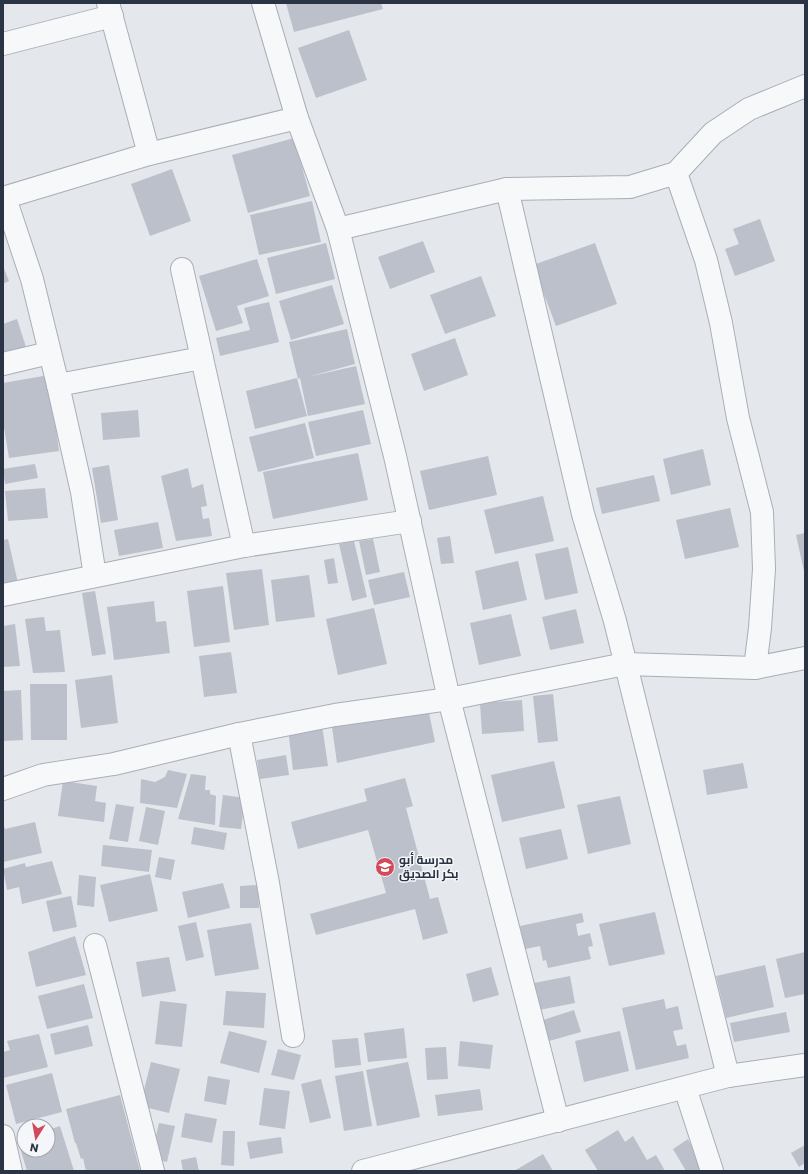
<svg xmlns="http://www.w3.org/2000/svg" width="808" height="1174" font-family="Poppins,Cairo,sans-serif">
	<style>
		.building { fill: #bbc0ca }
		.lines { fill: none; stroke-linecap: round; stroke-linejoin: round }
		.minor-casing { stroke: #a9aeb7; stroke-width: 24 }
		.minor { stroke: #f7f8fa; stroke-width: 22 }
		.labels { text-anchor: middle; stroke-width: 3; stroke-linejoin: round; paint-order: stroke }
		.poi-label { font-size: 12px; font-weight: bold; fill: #2b3445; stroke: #f4f6f9; text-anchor: start }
	</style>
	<rect width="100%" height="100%" fill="#e4e7ec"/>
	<g class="building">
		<path d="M286 3H381L383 9 294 32Z"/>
		<path d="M349 30 367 80 316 98 298 48Z"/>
		<path d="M294 138 310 196 248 213 232 155Z"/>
		<path d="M172 169 191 221 150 236 131 184Z"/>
		<path d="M312 201 321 242 259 255 250 215Z"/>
		<path d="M760 219 775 261 735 276 725 249 739 244 733 229Z"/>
		<path d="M423 241 435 272 390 289 378 257Z"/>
		<path d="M326 243 335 279 276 294 267 258Z"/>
		<path d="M595 243 617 304 556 326 533 265Z"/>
		<path d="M257 259 269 296 237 306 243 323 216 331 199 276Z"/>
		<path d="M3 266 9 281 3 284Z"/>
		<path d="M481 276 496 316 445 334 430 295Z"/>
		<path d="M332 285 344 324 291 340 279 301Z"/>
		<path d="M269 302 279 342 220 356 216 338 250 330 244 308Z"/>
		<path d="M17 319 27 350 3 358V324Z"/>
		<path d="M347 329 355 364 307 377 356 366 365 404 308 416 300 378 298 379 289 342Z"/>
		<path d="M455 338 468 375 424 391 411 354Z"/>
		<path d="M49 375 59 451 9 458 3 421V383Z"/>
		<path d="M297 378 307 416 255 429 246 391Z"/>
		<path d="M138 410 140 437 103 440 101 413Z"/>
		<path d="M363 410 371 444 316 456 308 422Z"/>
		<path d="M305 423 314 458 258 472 249 437Z"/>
		<path d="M703 449 711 485 671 495 663 459Z"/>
		<path d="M358 453 368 500 273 519 263 472Z"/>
		<path d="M488 456 497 495 429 510 420 471Z"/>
		<path d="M35 464 38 478 5 484 3 469Z"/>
		<path d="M109 465 118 520 101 523 92 468Z"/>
		<path d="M188 468 192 488 203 484 207 506 201 507 203 519 209 518 212 536 176 541 161 476Z"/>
		<path d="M654 475 660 501 602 514 596 488Z"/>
		<path d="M45 488 48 518 8 521 5 491Z"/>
		<path d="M543 496 554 541 495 554 484 510Z"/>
		<path d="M730 508 739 547 685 559 676 520Z"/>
		<path d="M158 522 163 548 119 556 114 530Z"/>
		<path d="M805 533V571H804L796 535Z"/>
		<path d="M450 536 454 563 441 564 437 538Z"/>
		<path d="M8 539 18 583 3 586V540Z"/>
		<path d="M373 539 380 572 366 575 359 541Z"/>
		<path d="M354 541 367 597 352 601 339 544Z"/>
		<path d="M568 547 578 593 545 600 535 554Z"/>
		<path d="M334 558 338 583 328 584 324 560Z"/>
		<path d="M518 561 527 600 483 610 475 571Z"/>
		<path d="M262 569 269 625 234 630 226 573Z"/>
		<path d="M404 572 410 597 374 605 368 580Z"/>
		<path d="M309 575 315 617 276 622 271 580Z"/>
		<path d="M223 586 230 642 194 647 187 591Z"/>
		<path d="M95 591 106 654 92 656 82 593Z"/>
		<path d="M154 601 156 622 166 621 170 653 114 660 107 607Z"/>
		<path d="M374 608 387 664 338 675 326 619Z"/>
		<path d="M576 609 584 643 550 650 542 617Z"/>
		<path d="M511 614 521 656 479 665 470 623Z"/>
		<path d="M44 617 46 631 60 630 65 672 33 673 25 619Z"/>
		<path d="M15 624 20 666 3 667V626Z"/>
		<path d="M231 652 237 693 204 697 199 656Z"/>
		<path d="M112 675 118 723 81 728 75 680Z"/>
		<path d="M30 684H67V740H31Z"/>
		<path d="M21 690 23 740 3 741V691Z"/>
		<path d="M553 694 558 741 538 743 533 696Z"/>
		<path d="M522 700 524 731 482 734 480 703Z"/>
		<path d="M428 708 435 742 337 763 332 727Z"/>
		<path d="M322 725 328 766 293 770 288 729Z"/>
		<path d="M286 755 289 775 260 779 257 760Z"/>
		<path d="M554 761 565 808 502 822 491 775Z"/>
		<path d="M743 763 748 788 707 795 703 770Z"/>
		<path d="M168 770 187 774 177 808 140 803 141 779 155 782 165 777Z"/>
		<path d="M191 774 206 776 205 790H210V794L216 796 215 825 178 819Z"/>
		<path d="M405 778 413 806 406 808 430 899 438 897 448 933 423 940 415 909 316 935 310 914 386 893 368 830 298 849 291 822 367 801 364 789Z"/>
		<path d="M63 781 97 786 95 801 106 803 104 822 58 816Z"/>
		<path d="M223 795 245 798 241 829 219 827Z"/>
		<path d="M620 796 631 844 588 854 577 805Z"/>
		<path d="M116 804 134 807 128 842 109 839Z"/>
		<path d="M146 807 165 811 158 845 139 841Z"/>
		<path d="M35 822 42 853 3 862V823L5 829Z"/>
		<path d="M194 827 227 833 224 850 191 844Z"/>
		<path d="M561 829 568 859 526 869 519 838Z"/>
		<path d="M103 845 152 850 149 872 101 866Z"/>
		<path d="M159 857 175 860 171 880 155 877Z"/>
		<path d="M52 861 62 894 22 904 19 887 7 890 3 869 25 863 26 867Z"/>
		<path d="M150 874 158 911 109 922 100 885Z"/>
		<path d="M79 875 96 877 94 907 77 905Z"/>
		<path d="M223 883 230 908 188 918 182 892Z"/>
		<path d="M258 885 259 908H240V886Z"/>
		<path d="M71 896 77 927 53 932 46 901Z"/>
		<path d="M655 912 665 954 609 966 599 924Z"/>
		<path d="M582 913 584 922 576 924 578 936 590 933 593 946 588 947 591 959 548 968 546 960 543 961 540 946 525 949 520 926Z"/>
		<path d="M196 922 204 957 186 961 178 926Z"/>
		<path d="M251 923 259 969 215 976 207 930Z"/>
		<path d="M75 936 86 975 36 987 28 952Z"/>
		<path d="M805 952V994L785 998 776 959Z"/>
		<path d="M169 957 176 991 142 997 136 962Z"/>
		<path d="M765 965 774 1007 726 1018 716 976Z"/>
		<path d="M491 967 499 995 473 1002 466 974Z"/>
		<path d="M570 976 575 1003 539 1010 534 983Z"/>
		<path d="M84 984 93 1018 47 1029 38 996Z"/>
		<path d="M226 991 266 993 264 1028 223 1025Z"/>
		<path d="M664 999 666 1009 678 1006 683 1029 673 1031 677 1046 686 1044 689 1058 636 1070 622 1008Z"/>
		<path d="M160 1001 187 1004 182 1047 155 1044Z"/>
		<path d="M574 1010 581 1032 549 1041 543 1020Z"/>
		<path d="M786 1012 790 1032 734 1042 730 1023Z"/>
		<path d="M88 1025 93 1046 55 1055 50 1034Z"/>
		<path d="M404 1028 407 1058 368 1062 364 1033Z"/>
		<path d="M229 1031 267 1041 259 1073 220 1063Z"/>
		<path d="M620 1031 629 1071 584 1082 575 1041Z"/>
		<path d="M39 1034 48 1067 3 1078V1052L10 1050 7 1041Z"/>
		<path d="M358 1038 361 1065 335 1068 332 1040Z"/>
		<path d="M460 1041 493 1045 490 1069 458 1066Z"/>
		<path d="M446 1047 448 1079 427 1080 425 1048Z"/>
		<path d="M278 1049 301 1055 294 1080 271 1075Z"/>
		<path d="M151 1062 180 1069 169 1113 140 1106Z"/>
		<path d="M408 1062 420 1117 377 1126 366 1070Z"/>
		<path d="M363 1071 372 1126 344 1131 335 1076Z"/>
		<path d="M52 1073 62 1112 16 1124 6 1085Z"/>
		<path d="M208 1076 230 1080 226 1105 204 1101Z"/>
		<path d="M321 1079 331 1118 310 1123 301 1084Z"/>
		<path d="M264 1088 290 1091 285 1129 259 1125Z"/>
		<path d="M480 1089 483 1110 438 1116 435 1095Z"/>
		<path d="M120 1095 140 1171H86L83 1158 81 1159 76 1143H75L66 1109Z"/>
		<path d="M185 1113 217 1119 212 1143 181 1137Z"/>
		<path d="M159 1123 175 1126 167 1162 151 1158Z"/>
		<path d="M60 1126 74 1171H27L17 1138 24 1137V1150H48V1130Z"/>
		<path d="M618 1130 625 1142 633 1136 647 1160 656 1155 665 1171H598L585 1150Z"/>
		<path d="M223 1131H235L234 1166 221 1165Z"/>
		<path d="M281 1137 283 1153 250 1159 247 1142Z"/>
		<path d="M688 1139 704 1171H686L673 1149Z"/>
		<path d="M805 1145V1163L799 1167 791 1153Z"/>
		<path d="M543 1154 553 1171H514Z"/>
		<path d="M196 1157 199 1171H183L181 1160Z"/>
	</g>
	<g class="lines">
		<g class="minor-casing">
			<g id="minor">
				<path d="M108 3 149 154"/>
				<path d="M263 3 297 118 338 229 395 456 449 699 558 1121"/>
				<path d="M3 44 112 16"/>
				<path d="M676 173 706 260 721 323 738 418 762 512 764 569 760 628 755 668"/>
				<path d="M507 189 583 514 615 621 728 1076"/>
				<path d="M3 198 149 154 297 118"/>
				<path d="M5 198 32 279 58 385 82 492 95 576"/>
				<path d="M338 229 507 189 630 187 676 173 713 133 749 109 805 86"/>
				<path d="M182 269 244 546"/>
				<path d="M3 364 49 353"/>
				<path d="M58 385 202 358"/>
				<path d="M3 595 244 546 410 521"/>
				<path d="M239 734 268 883 293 1036"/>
				<path d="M3 789 43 775 114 764 239 734 335 715 449 699 625 664 755 668 805 658"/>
				<path d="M95 945 153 1171"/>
				<path d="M685 1088 712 1171"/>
				<path d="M3 1136 11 1171"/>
				<path d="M363 1171 728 1076 805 1065"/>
			</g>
		</g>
		<use href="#minor" class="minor"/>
	</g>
	<defs>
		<g id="school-disc" transform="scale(1)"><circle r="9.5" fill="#d1495b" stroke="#f4f6f9"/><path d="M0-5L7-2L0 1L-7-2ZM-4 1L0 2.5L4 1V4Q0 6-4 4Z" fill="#fff"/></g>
	</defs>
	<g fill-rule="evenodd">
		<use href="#school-disc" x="385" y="867"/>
	</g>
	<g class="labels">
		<g class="poi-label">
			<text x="399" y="864">مدرسة أبو<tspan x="399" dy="14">بكر الصديق</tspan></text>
		</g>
	</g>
	<rect width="808" height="1174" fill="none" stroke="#2b3445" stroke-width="8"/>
	<g transform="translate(36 1138) rotate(191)"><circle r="19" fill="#f4f6f9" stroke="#a4a8b1"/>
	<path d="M0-3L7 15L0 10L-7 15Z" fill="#d1495b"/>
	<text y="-6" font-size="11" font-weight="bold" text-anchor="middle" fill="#2b3445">N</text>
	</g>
</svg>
